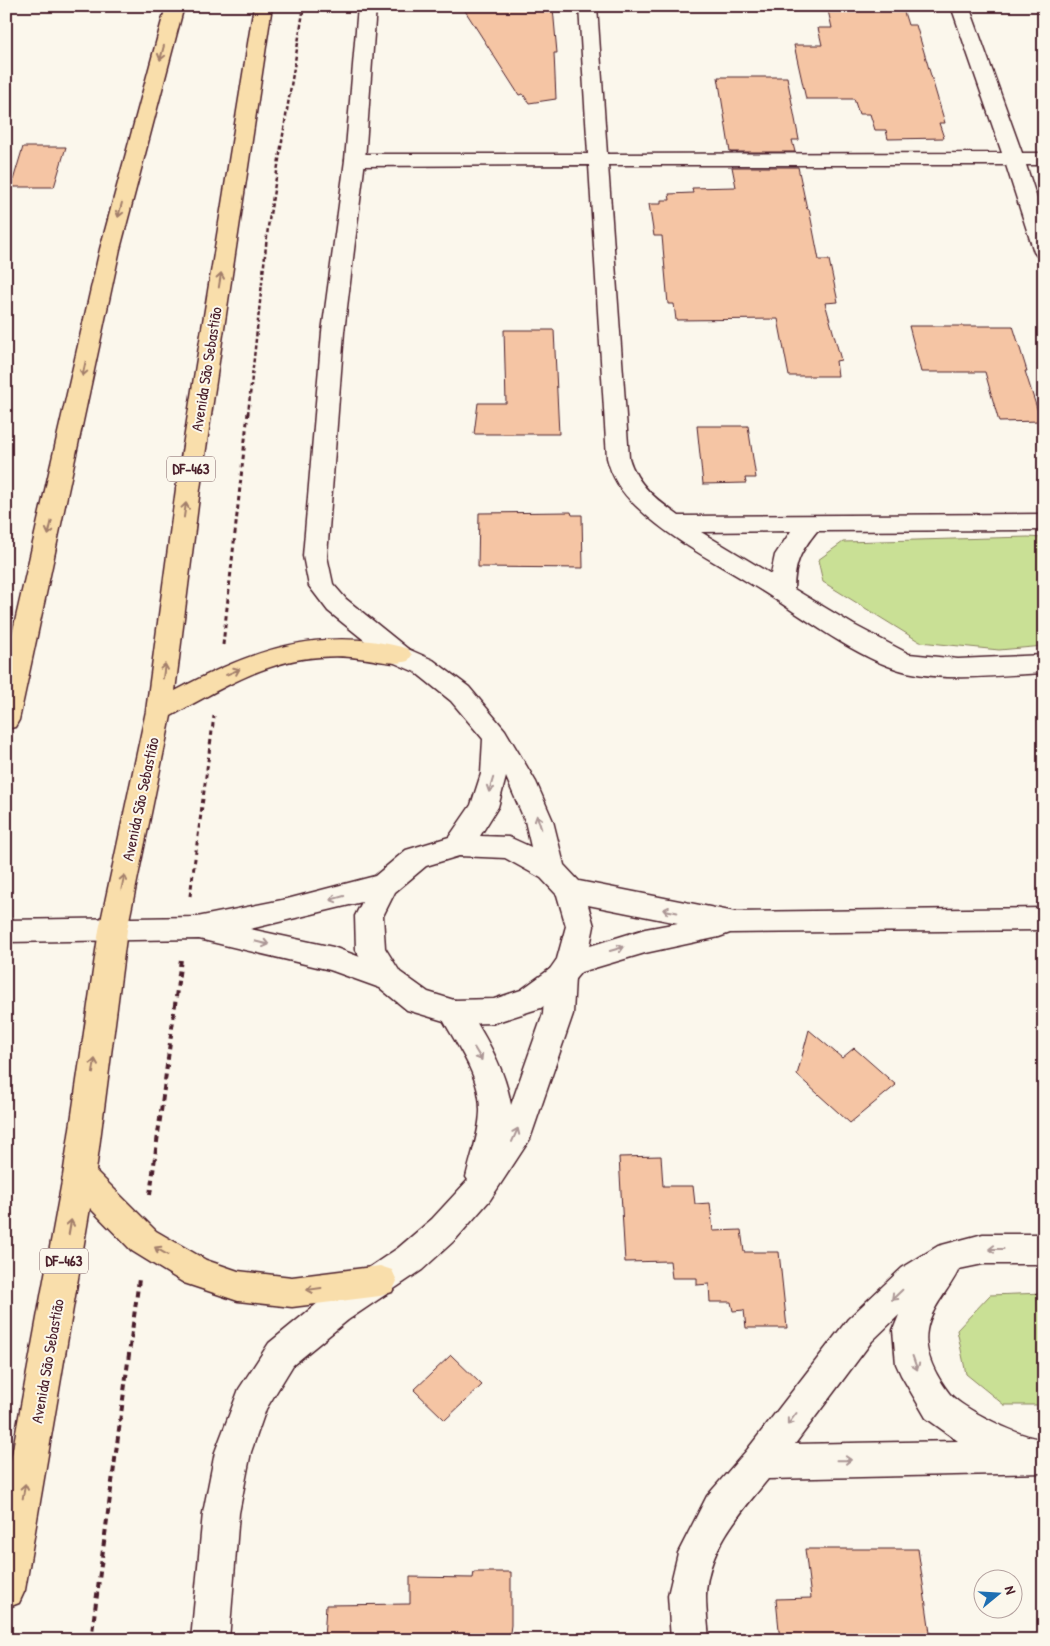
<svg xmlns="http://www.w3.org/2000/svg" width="1050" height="1646" font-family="'Patrick Hand',sans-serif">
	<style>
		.green { fill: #c9e095; stroke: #8a8060 }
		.building { fill: #f5c5a4; stroke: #4a1f2b }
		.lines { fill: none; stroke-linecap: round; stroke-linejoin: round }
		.minor-casing { stroke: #4a1f2b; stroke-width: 3 }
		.tertiary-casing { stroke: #4a1f2b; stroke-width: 3 }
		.primary-casing { stroke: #4a1f2b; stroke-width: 3 }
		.path-far2 { stroke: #4a1f2b; stroke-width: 2.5; stroke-dasharray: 4 2.5; stroke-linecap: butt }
		.path-far1 { stroke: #4a1f2b; stroke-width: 3; stroke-dasharray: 4.5 4; stroke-linecap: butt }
		.path { stroke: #4a1f2b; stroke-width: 4; stroke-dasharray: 6 4.5; stroke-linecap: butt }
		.minor { fill: #fbf7ec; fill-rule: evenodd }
		.tertiary { fill: #fbf7ec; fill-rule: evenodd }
		.primary { fill: #f9deab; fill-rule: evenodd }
		.oneway { stroke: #a27e6b }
		.oneway2 { stroke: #ab9695 }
		.labels { text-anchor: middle; stroke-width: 4; stroke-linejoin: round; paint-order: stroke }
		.shield { fill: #fbf7ec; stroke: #7f6065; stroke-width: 1 }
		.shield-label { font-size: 15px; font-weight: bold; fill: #4a1f2b }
		.street-label { font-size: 16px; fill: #4a1f2b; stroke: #fbf7ec }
	</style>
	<rect width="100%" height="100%" fill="#fbf7ec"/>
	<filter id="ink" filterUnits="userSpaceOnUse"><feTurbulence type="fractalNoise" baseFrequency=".02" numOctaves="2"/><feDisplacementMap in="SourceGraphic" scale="10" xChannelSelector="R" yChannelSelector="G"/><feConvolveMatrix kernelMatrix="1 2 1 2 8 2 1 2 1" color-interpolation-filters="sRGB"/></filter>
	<g filter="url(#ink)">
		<g class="green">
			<path d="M1028 537 1044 538V646L999 650 920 642 823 582 818 560 843 542Z"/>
			<path d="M1044 1293V1405H1004L966 1374 957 1330 990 1295Z"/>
		</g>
		<g class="building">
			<path d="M462 6 553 8 557 53H554L556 99 529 103 523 94 519 95Z"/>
			<path d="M827 6H893L894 9H903L908 25H916L945 123H939L944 138 888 139 886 130H875L870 114H859L854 99H806L794 45H822L818 28H832Z"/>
			<path d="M718 77H787L799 140H792L795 152H730Z"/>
			<path d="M23 147H66L54 187H11Z"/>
			<path d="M732 167H798L807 209H809L819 260H829L838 302 825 303 841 360 836 361 838 376H789L778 319 676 320 674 304H668L662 236H654L649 204H661V200H670L669 194 693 193 692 188 736 187Z"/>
			<path d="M909 326H1013L1027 371H1025L1041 421 999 422 985 372H921Z"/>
			<path d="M504 330H554L559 434H474L478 403H506Z"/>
			<path d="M697 426H748L756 478H745L746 483 703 484Z"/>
			<path d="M571 512 572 515H582L583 568 478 567 479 513Z"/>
			<path d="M809 1030 842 1058 854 1048 896 1085 850 1123 797 1075Z"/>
			<path d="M661 1156 663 1186H693L695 1204 710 1203 713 1231 741 1230 744 1252H779L787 1328H746L744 1310 733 1311 731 1302H710L709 1284 697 1285V1278H672L670 1261 625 1262 619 1157Z"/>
			<path d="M451 1355 482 1385 445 1420 414 1390Z"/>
			<path d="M805 1549H918L931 1640H780L776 1599 811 1598Z"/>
			<path d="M474 1572H511V1625L509 1640H324L326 1605 410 1604V1577L473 1578Z"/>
		</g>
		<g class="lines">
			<g class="minor-casing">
				<g id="minor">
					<path d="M579 6H597L607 154 1002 153 951 6H969L1022 153H1044V165H1026L1044 220V258L1037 256 1034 252 1006 165H608L629 458C637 485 657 500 679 516L1044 514V530L817 531C800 552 795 562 794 589L854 625 909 654 958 659 1044 655V673C999 675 952 682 907 672 860 661 801 615 759 589 717 563 671 540 636 506 621 492 612 478 607 458L589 165 355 166 348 164 345 160 348 156 355 154H588ZM791 531 775 555 771 574 701 532Z"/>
					<path d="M560 965 570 969 575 977 573 1014 530 1139 490 1200 456 1239 422 1270 348 1320 293 1365 266 1409 251 1452 239 1513 229 1640H191L203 1513 215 1452 239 1389 269 1343 324 1298 398 1248 432 1219 468 1180 466 1177C471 1156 479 1134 480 1112 481 1074 455 1044 439 1012L443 1003 454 1000 465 1003C484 1035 505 1067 511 1105L543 1014 545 977 550 969Z"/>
					<path d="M983 1234H1044V1264H983L959 1269C950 1289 931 1307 927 1330 923 1352 936 1376 949 1393 962 1409 1023 1439 1044 1439V1473L768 1479C741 1512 706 1551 706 1597 706 1611 708 1626 709 1640H671L668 1595 678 1553 707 1496 747 1450 848 1319 902 1268 938 1246ZM899 1315 893 1330 896 1364 901 1375 926 1418 958 1441 795 1444 872 1341Z"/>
				</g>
			</g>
			<g class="tertiary-casing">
				<path id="tertiary" d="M358 6H376L365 160 344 332 327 556 333 584 346 599 408 649 433 660 469 687 505 730 536 782 553 821 564 865 579 881 735 912 1044 908V930L730 933 719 937 645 953 581 972 570 985 541 1008 531 1011 494 1023 454 1024 407 1010 380 988 330 970 199 939 6 942V920L197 917 287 899 375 876 406 850 449 837 471 805 481 774 483 739 451 701 415 672 390 661 328 611 309 586 303 556 322 332 345 160ZM506 777 525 821 531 847 509 837 480 836 498 807ZM459 856 505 858 541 878 557 895 566 926 557 959 550 969 521 990 494 999 454 1000 428 992 400 972 385 948 383 916 395 892 426 866ZM362 902 355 916 356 950 360 957 333 947 250 929ZM588 905 678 923 645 929 590 946 594 926Z"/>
			</g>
			<g class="primary-casing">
				<g id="primary">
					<path d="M166 6H184L120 249 19 720 15 727 6 729V661L100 249Z"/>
					<path d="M254 6H272L200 489 175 691C250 651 322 624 408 649L412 655 408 661C392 666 375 659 359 658 346 656 333 656 320 657 266 660 218 690 171 716L127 930 96 1171 156 1231 206 1260 238 1271 292 1277 380 1266 392 1270 397 1281 392 1292 380 1296 292 1307 238 1301 184 1283 132 1251 90 1208 25 1590 19 1603 6 1608V1487L63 1176 99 930 146 711 176 489Z"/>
				</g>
			</g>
			<path class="path-far2" d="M248 414 268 227 304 6"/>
			<g class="path-far1">
				<path d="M223 645 248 412"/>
				<path d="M190 896 214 716"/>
			</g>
			<g class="path">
				<path d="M150 1195 181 959"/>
				<path d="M91 1640 139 1279"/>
			</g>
			<use href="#minor" class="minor"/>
			<use href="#tertiary" class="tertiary"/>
			<use href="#primary" class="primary"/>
		</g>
		<defs><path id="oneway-shaft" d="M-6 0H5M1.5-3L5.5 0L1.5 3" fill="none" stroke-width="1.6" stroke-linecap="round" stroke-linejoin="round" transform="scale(1.25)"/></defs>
		<g class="oneway">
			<use href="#oneway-shaft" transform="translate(162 53) rotate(105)"/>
			<use href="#oneway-shaft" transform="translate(120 210) rotate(105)"/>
			<use href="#oneway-shaft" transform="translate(220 280) rotate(-81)"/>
			<use href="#oneway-shaft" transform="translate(84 369) rotate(102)"/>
			<use href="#oneway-shaft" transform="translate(185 510) rotate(-82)"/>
			<use href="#oneway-shaft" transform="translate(50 528) rotate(103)"/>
			<use href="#oneway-shaft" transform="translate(164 671) rotate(-82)"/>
			<use href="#oneway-shaft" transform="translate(233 672) rotate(-23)"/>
			<use href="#oneway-shaft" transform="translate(123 882) rotate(-78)"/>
			<use href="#oneway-shaft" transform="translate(94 1066) rotate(-82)"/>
			<use href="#oneway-shaft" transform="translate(70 1227) rotate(-80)"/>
			<use href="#oneway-shaft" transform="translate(161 1251) rotate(-149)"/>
			<use href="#oneway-shaft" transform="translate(314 1289) rotate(172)"/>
			<use href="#oneway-shaft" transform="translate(24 1491) rotate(-80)"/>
		</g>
		<g class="oneway2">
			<use href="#oneway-shaft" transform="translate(491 785) rotate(107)"/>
			<use href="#oneway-shaft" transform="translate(539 822) rotate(-108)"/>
			<use href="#oneway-shaft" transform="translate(337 898) rotate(165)"/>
			<use href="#oneway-shaft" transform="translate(670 911) rotate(-168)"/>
			<use href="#oneway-shaft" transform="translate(262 943) rotate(13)"/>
			<use href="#oneway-shaft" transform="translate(617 949) rotate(-16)"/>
			<use href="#oneway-shaft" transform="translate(478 1054) rotate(59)"/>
			<use href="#oneway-shaft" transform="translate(515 1135) rotate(-66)"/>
			<use href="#oneway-shaft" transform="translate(996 1249) rotate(-180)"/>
			<use href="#oneway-shaft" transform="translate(897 1295) rotate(136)"/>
			<use href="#oneway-shaft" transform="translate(915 1363) rotate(71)"/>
			<use href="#oneway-shaft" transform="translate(792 1419) rotate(127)"/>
			<use href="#oneway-shaft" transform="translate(844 1460) rotate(-1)"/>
		</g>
	</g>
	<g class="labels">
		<g class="shield">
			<rect x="167" y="456.5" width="48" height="25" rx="4"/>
			<rect x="40" y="1248.5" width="48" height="25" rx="4"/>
		</g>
		<g class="shield-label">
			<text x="191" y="474">DF-463</text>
			<text x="64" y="1266">DF-463</text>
		</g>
		<g class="street-label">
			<text transform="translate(206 369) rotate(-81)" y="6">Avenida São Sebastião</text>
			<text transform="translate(140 799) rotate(-78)" y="6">Avenida São Sebastião</text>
			<text transform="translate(47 1361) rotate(-80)" y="6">Avenida São Sebastião</text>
		</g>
	</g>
	<rect width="1050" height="1646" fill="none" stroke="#fbf7ec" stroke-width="25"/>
	<rect x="12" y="12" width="1025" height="1621" fill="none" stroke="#4a1f2b" stroke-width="2" filter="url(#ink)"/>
	<g transform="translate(998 1594) rotate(72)"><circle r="24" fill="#fbf7ec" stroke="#b4a19f"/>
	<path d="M0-4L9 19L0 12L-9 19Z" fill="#1f6fb2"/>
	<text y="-8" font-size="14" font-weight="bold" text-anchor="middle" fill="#4a1f2b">N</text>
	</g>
</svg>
